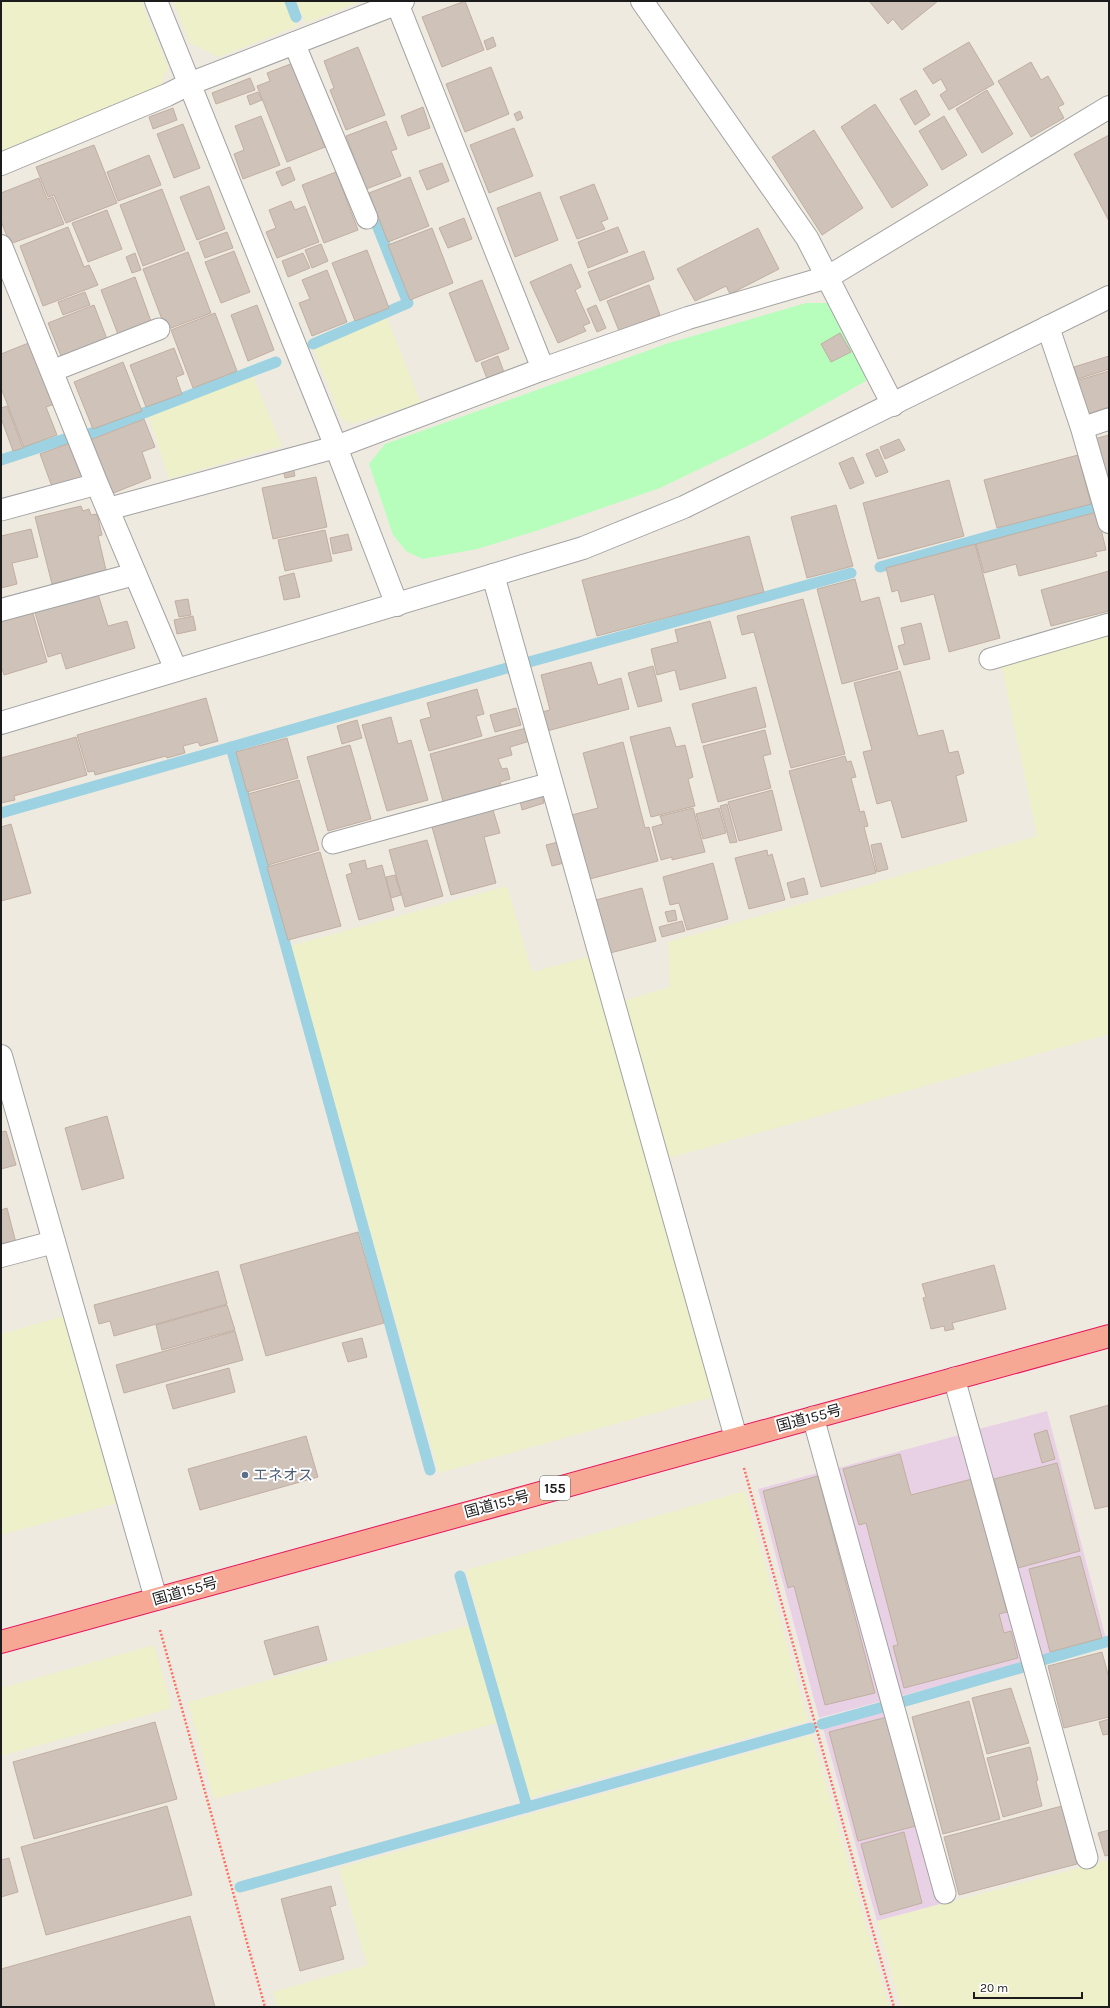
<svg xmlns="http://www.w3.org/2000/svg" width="1110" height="2008" font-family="Karla,'Noto Sans JP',sans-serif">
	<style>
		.industrial { fill: #e8d1e4 }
		.farmland { fill: #edf0c9 }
		.park { fill: #b7febc }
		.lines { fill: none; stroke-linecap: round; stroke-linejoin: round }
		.stream { stroke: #9cd2e1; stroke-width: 11 }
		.building { fill: #cfc2b9; stroke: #c1afa1 }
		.service-casing { stroke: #a3a3a3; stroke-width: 23 }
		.minor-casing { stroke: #a3a3a3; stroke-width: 24 }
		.tertiary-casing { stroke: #a3a3a3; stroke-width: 24 }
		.trunk-casing { stroke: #e7135e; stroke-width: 24 }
		.path { stroke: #ff6f61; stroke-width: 2.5; stroke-dasharray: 2 2; stroke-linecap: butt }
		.service { stroke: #fff; stroke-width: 21 }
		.minor { stroke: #fff; stroke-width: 22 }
		.tertiary { stroke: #fff; stroke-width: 22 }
		.trunk { stroke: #f6a895; stroke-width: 22 }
		.service-dot { fill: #5c6f8a; stroke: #fff; stroke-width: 1.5 }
		.labels { text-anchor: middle; stroke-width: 4; stroke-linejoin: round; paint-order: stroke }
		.shield { fill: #fff; stroke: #606060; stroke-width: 1 }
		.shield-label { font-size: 14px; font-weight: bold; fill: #1c1c1c }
		.street-label { font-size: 15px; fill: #1c1c1c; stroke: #fff }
		.service-label { font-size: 15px; fill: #4e5e75; stroke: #fff; text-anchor: start }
	</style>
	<rect width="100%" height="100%" fill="#efeae0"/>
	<g class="industrial">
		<path d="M1047 1411 1106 1639 1037 1657 975 1430Z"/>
		<path d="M963 1434 1025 1662 901 1696 838 1468Z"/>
		<path d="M821 1472 882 1701 819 1718 758 1489Z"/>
		<path d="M887 1710 940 1904 877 1921 823 1728Z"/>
	</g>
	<g class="farmland">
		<path d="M1 1H141L168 67 158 93 1 155Z"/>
		<path d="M173 1H287L297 26 219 57 190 43Z"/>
		<path d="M296 1H361L306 23Z"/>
		<path d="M386 316 421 403 352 424 341 418 313 348Z"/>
		<path d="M253 376 282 446 169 479 149 417Z"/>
		<path d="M1109 632V1034L666 1159 622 1001 670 987 668 942 1037 836 1001 663Z"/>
		<path d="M507 886 532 972 591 956 716 1396 439 1473 290 946Z"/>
		<path d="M64 1316 118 1503 1 1535V1334Z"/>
		<path d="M745 1491 808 1721 528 1798 466 1570Z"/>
		<path d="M470 1625 497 1723 214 1799 188 1702Z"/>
		<path d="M154 1645 172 1708 1 1756V1688Z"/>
		<path d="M812 1735 889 2007H277L273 1992 367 1965 339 1868Z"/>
		<path d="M1109 1860V2007H901L877 1921Z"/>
	</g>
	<path class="park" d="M806 303H829L864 370 866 381 766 437 660 488 539 530 477 549 423 559 407 552 393 535 369 464 385 444 669 343Z"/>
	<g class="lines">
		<g class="stream">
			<path d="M290 1 296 17"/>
			<path d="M313 344 408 303 371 210"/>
			<path d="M84 436 276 362"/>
			<path d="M1 460 68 438"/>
			<path d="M880 567 1094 507"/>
			<path d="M529 662 851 573"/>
			<path d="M231 747 430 1470"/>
			<path d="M1 813 507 668"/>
			<path d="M460 1576 527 1807"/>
			<path d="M1043 1660 1109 1641"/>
			<path d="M902 1702 1027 1666"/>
			<path d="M822 1724 883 1707"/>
			<path d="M240 1887 811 1728"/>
		</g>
	</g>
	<g class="building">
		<path d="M465 1 484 50 442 67 422 17Z"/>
		<path d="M869 1H938L902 30 893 19 888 24Z"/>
		<path d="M493 37 496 46 487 50 484 41Z"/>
		<path d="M969 42 994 84 949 110 940 95 947 90 941 79 933 84 923 69Z"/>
		<path d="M358 47 385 115 346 130 330 90 334 88 324 61Z"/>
		<path d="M1031 62 1041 80 1048 76 1064 104 1058 107 1064 118 1031 137 998 81Z"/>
		<path d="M293 63 325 147 287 162 257 86 270 81 267 73Z"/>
		<path d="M491 67 509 114 465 132 446 84Z"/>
		<path d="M250 78 255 90 216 104 212 93Z"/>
		<path d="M916 90 930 115 915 125 900 99Z"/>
		<path d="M987 90 1013 134 982 153 956 109Z"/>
		<path d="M258 92 262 100 250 105 247 96Z"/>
		<path d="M875 104 928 185 892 208 841 127Z"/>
		<path d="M423 107 430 128 408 136 401 116Z"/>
		<path d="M173 108 177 120 153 129 149 117Z"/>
		<path d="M520 111 523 118 517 121 514 114Z"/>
		<path d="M261 116 280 165 243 179 234 154 244 150 235 126Z"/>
		<path d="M944 116 967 155 942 170 919 131Z"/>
		<path d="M386 121 397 149 391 151 401 176 366 189 346 136Z"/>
		<path d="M183 124 200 168 174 178 157 134Z"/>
		<path d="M514 128 533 176 489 193 470 145Z"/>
		<path d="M814 130 863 208 822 235 772 157Z"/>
		<path d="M1109 135V221L1074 154Z"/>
		<path d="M94 145 117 203 66 223 54 195 48 197 36 167Z"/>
		<path d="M149 155 161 185 118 201 107 172Z"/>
		<path d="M442 163 449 181 427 190 419 171Z"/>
		<path d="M290 167 295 180 282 186 276 172Z"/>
		<path d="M336 172 358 230 324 243 302 185Z"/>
		<path d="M410 177 429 226 388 242 369 193Z"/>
		<path d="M39 178 47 199 53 197 64 224 10 244 1 221V193Z"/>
		<path d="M594 184 608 219 601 222 605 229 577 239 560 197Z"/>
		<path d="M209 186 225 229 197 240 180 197Z"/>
		<path d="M162 189 185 250 143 266 120 205Z"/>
		<path d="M540 192 558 240 515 257 497 208Z"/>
		<path d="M291 201 295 210 305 206 319 242 277 258 266 232 276 228 269 210Z"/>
		<path d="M107 210 122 249 88 262 72 223Z"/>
		<path d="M464 218 472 239 448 248 439 228Z"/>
		<path d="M68 227 84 267 89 265 98 285 43 306 20 246Z"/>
		<path d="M618 227 628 252 588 268 578 242Z"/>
		<path d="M432 228 453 283 410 300 388 245Z"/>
		<path d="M758 228 779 269 730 294 726 286 695 301 677 269Z"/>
		<path d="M227 232 233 248 205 258 199 242Z"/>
		<path d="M321 244 328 261 312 268 305 250Z"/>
		<path d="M367 250 389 308 355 321 332 263Z"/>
		<path d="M234 251 250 292 221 303 205 262Z"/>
		<path d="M644 251 654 279 600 301 588 272Z"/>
		<path d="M188 252 211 313 166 330 143 269Z"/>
		<path d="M135 253 141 270 132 273 126 257Z"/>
		<path d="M303 253 310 268 288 277 282 261Z"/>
		<path d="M571 264 581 287 575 290 590 323 583 326 586 331 558 343 530 282Z"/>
		<path d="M327 270 347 322 312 336 299 303 310 299 302 280Z"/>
		<path d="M135 277 152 324 119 337 101 290Z"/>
		<path d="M482 280 509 349 476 362 449 293Z"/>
		<path d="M649 285 660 315 619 331 607 301Z"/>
		<path d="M85 292 90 305 63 315 58 302Z"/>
		<path d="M94 305 107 339 61 356 48 323Z"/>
		<path d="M257 305 274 350 248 361 231 315Z"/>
		<path d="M596 305 606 328 597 332 587 309Z"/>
		<path d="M215 313 237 371 193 388 171 330Z"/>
		<path d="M840 333 851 352 831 362 821 344Z"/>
		<path d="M31 342 55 404 46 407 57 435 24 447 1 388V354Z"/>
		<path d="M174 348 184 374 176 377 182 394 146 407 130 365Z"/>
		<path d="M498 356 505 375 488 381 481 363Z"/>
		<path d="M1109 356V369L1078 379 1074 367Z"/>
		<path d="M123 362 142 411 93 429 74 382Z"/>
		<path d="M1109 371V407L1087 414 1076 381Z"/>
		<path d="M7 406 23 448 13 451 1 418V408Z"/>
		<path d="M144 419 155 447 142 452 151 478 111 494 90 440Z"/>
		<path d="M1109 435V496L1094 439Z"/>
		<path d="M899 439 905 450 885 459 880 447Z"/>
		<path d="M70 443 85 480 54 492 40 454Z"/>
		<path d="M878 449 888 472 876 477 866 454Z"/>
		<path d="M1078 455 1091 504 997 528 984 480Z"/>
		<path d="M853 457 864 483 850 489 839 463Z"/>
		<path d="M293 467 295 476 285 478 283 469Z"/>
		<path d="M316 477 327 527 273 539 262 488Z"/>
		<path d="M949 480 964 536 878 559 863 503Z"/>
		<path d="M836 505 853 566 807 578 791 517Z"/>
		<path d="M81 506 83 511 89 509 91 515 97 514 102 535 98 536 106 570 52 584 35 517Z"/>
		<path d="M1097 512 1106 550 1095 552 1097 556 1019 576 1016 564 984 573 976 544Z"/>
		<path d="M31 529 38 557 12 563 17 584 1 588V536Z"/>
		<path d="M325 530 332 561 285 571 278 540Z"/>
		<path d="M348 534 352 550 333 554 330 538Z"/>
		<path d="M749 536 764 592 597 636 582 580Z"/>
		<path d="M975 544 1000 638 949 652 934 594 901 602 898 590 892 592 886 568Z"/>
		<path d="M1109 571V611L1051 626 1041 590Z"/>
		<path d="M294 573 300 597 284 600 279 577Z"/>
		<path d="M855 579 861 602 879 597 898 669 842 684 817 589Z"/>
		<path d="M97 591 108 626 127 621 135 648 66 669 61 653 48 657 34 609Z"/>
		<path d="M188 599 191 615 179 617 175 601Z"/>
		<path d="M803 599 845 754 791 768 754 632 742 635 737 616Z"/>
		<path d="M32 610 47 662 4 675 1 665V619Z"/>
		<path d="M193 616 196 630 177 634 174 620Z"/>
		<path d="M710 621 726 678 680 690 675 670 657 675 651 649 678 642 675 630Z"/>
		<path d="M921 623 930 659 904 665 898 646 905 644 901 628Z"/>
		<path d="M591 662 598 685 621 678 629 709 547 731 542 712 550 710 541 675Z"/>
		<path d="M653 666 662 701 638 707 628 673Z"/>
		<path d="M900 671 918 736 943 730 949 753 958 751 964 773 956 776 967 821 902 838 891 800 877 804 863 752 872 750 854 683Z"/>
		<path d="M756 687 766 727 702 743 692 704Z"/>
		<path d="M477 689 484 714 476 716 482 736 429 751 420 720 431 717 427 703Z"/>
		<path d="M206 698 218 741 200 746 198 742 183 746 185 753 167 758 166 756 95 775 94 771 88 772 77 735Z"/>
		<path d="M516 708 521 725 495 732 490 715Z"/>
		<path d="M391 717 398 744 411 740 428 800 387 811 362 725Z"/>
		<path d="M357 720 362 738 342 744 337 726Z"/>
		<path d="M670 727 676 747 685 745 693 777 688 779 695 806 651 817 630 737Z"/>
		<path d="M526 728 530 741 510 747 512 755 498 759 502 769 507 768 510 779 500 782 502 789 444 805 430 754Z"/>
		<path d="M765 730 771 754 763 756 771 788 718 802 703 746Z"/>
		<path d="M76 737 87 775 14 796 15 800 1 803V758Z"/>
		<path d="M287 738 298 778 247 792 236 752Z"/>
		<path d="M623 742 645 828 649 827 658 861 586 880 568 816 598 808 583 753Z"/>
		<path d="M350 745 371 819 328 831 307 757Z"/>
		<path d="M845 756 847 762 851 761 856 777 851 778 860 812 864 811 868 826 864 827 876 873 821 887 789 771Z"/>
		<path d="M299 780 319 850 268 865 248 794Z"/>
		<path d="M772 790 782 830 739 841 728 802Z"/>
		<path d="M542 795 544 803 522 810 520 801Z"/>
		<path d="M727 804 737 842 730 843 720 806Z"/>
		<path d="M693 808 705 852 672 860V857L661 860 652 827 663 824 660 816Z"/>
		<path d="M719 808 726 833 703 839 696 814Z"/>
		<path d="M493 810 500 833 484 837 496 883 451 895 432 827Z"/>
		<path d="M11 824 31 893 1 901V827Z"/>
		<path d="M427 840 443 896 405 907 389 850Z"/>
		<path d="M558 842 564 863 552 866 546 845Z"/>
		<path d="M881 843 888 869 877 872 871 845Z"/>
		<path d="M767 850 768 856 772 854 785 900 749 909 735 858Z"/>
		<path d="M320 852 341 926 288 940 267 867Z"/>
		<path d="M365 860 367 869 382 865 394 910 359 920 346 875 352 873 349 864Z"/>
		<path d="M713 863 728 919 687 930 679 903 670 905 663 877Z"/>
		<path d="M395 875 401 895 391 898 386 877Z"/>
		<path d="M804 878 808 894 791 898 787 883Z"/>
		<path d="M642 888 656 941 610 953 596 900Z"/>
		<path d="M675 910 677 920 668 922 665 912Z"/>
		<path d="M682 921 685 931 662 937 659 927Z"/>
		<path d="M107 1116 124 1178 82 1190 65 1128Z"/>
		<path d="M6 1131 16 1165 1 1169V1132Z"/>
		<path d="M7 1208 16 1243 1 1247V1210Z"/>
		<path d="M358 1232 384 1323 266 1356 240 1265Z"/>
		<path d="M994 1265 1006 1309 952 1323 954 1329 945 1331 944 1326 931 1329 923 1298 926 1297 922 1284Z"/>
		<path d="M218 1271 227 1304 114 1336 110 1321 99 1324 94 1305Z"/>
		<path d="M227 1305 235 1330 162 1350 156 1325Z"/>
		<path d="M235 1331 243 1360 124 1393 116 1365Z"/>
		<path d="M362 1338 367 1357 348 1362 342 1343Z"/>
		<path d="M229 1368 235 1392 173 1409 166 1385Z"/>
		<path d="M1109 1405V1506L1095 1509 1070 1416Z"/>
		<path d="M1047 1430 1055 1459 1042 1463 1034 1434Z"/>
		<path d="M306 1436 318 1477 200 1510 188 1469Z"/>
		<path d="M900 1454 911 1495 972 1479 1007 1612 999 1614 1004 1633 1011 1631 1018 1658 904 1688 893 1646 898 1645 866 1523 859 1525 843 1469Z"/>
		<path d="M1057 1463 1080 1551 1018 1568 994 1479Z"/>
		<path d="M818 1476 875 1693 825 1705 794 1586 788 1588 763 1491Z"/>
		<path d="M1080 1556 1102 1638 1050 1652 1029 1569Z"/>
		<path d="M318 1626 327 1660 274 1675 264 1641Z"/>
		<path d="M1102 1652 1109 1678V1717L1064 1728 1048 1666Z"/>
		<path d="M1011 1688 1029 1743 987 1754 972 1698Z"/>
		<path d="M969 1701 1000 1819 943 1834 912 1717Z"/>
		<path d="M887 1717 916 1826 858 1841 829 1732Z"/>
		<path d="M1109 1719V1734L1103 1735 1099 1722Z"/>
		<path d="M155 1722 177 1799 34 1839 13 1762Z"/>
		<path d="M1030 1747 1038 1780 1036 1781 1042 1806 1003 1817 987 1758Z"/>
		<path d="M167 1806 192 1895 46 1935 21 1847Z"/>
		<path d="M1062 1806 1077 1864 959 1895 944 1837Z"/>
		<path d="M1109 1830V1855L1105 1856 1098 1833Z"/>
		<path d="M904 1832 922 1903 880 1915 861 1844Z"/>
		<path d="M9 1858 18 1892 1 1897V1860Z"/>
		<path d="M331 1886 336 1905 330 1907 344 1959 300 1971 281 1899Z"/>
		<path d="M190 1916 215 2007H1V1969Z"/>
	</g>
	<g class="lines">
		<g class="service-casing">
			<g id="service">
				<path d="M294 43 367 218"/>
				<path d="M52 371 159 329"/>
				<path d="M1082 428 1109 419"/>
				<path d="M1 510 97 484"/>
				<path d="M990 659 1109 624"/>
				<path d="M333 843 551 783"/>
				<path d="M954 1378 1087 1858"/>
				<path d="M813 1417 945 1893"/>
			</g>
		</g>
		<g class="minor-casing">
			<g id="minor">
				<path d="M156 1 336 447 397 605"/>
				<path d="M642 1 807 238 893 405"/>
				<path d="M397 3 543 369"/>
				<path d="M1 164 167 95 189 84 403 1"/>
				<path d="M1 246 97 484 176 670"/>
				<path d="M1048 327 1082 428 1109 522"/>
				<path d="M108 509 336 447 543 369 688 318 828 277 1109 107"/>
				<path d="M493 575 736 1438"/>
				<path d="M1 610 135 574"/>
				<path d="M1 1056 156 1599"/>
				<path d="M1 1256 54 1242"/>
			</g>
		</g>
		<g class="tertiary-casing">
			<path id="tertiary" d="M1 723 583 548 684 507 1109 297"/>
		</g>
		<g class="trunk-casing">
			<path id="trunk" d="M1 1642 1109 1336"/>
		</g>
		<g class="path">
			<path d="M744 1468 894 2007"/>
			<path d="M160 1630 265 2007"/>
		</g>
		<use href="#service" class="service"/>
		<use href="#minor" class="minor"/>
		<use href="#tertiary" class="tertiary"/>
		<use href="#trunk" class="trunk"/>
	</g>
	<circle class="service-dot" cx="245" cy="1475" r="4"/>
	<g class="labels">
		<rect class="shield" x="540" y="1476" width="30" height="24" rx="3"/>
		<g class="shield-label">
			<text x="555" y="1493">155</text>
		</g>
		<g class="street-label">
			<text transform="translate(809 1418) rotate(-15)" y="5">国道155号</text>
			<text transform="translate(497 1504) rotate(-15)" y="5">国道155号</text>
			<text transform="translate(185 1591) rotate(-16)" y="5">国道155号</text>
		</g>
		<g class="service-label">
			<text x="253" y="1480">エネオス</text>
		</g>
	</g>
	<rect width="1110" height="2008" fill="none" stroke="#1c1c1c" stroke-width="4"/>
	<path d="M974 1992v6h108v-6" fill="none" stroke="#1c1c1c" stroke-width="2"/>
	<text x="980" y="1992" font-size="12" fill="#1c1c1c" stroke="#ffffff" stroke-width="3" paint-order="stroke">20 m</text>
</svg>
